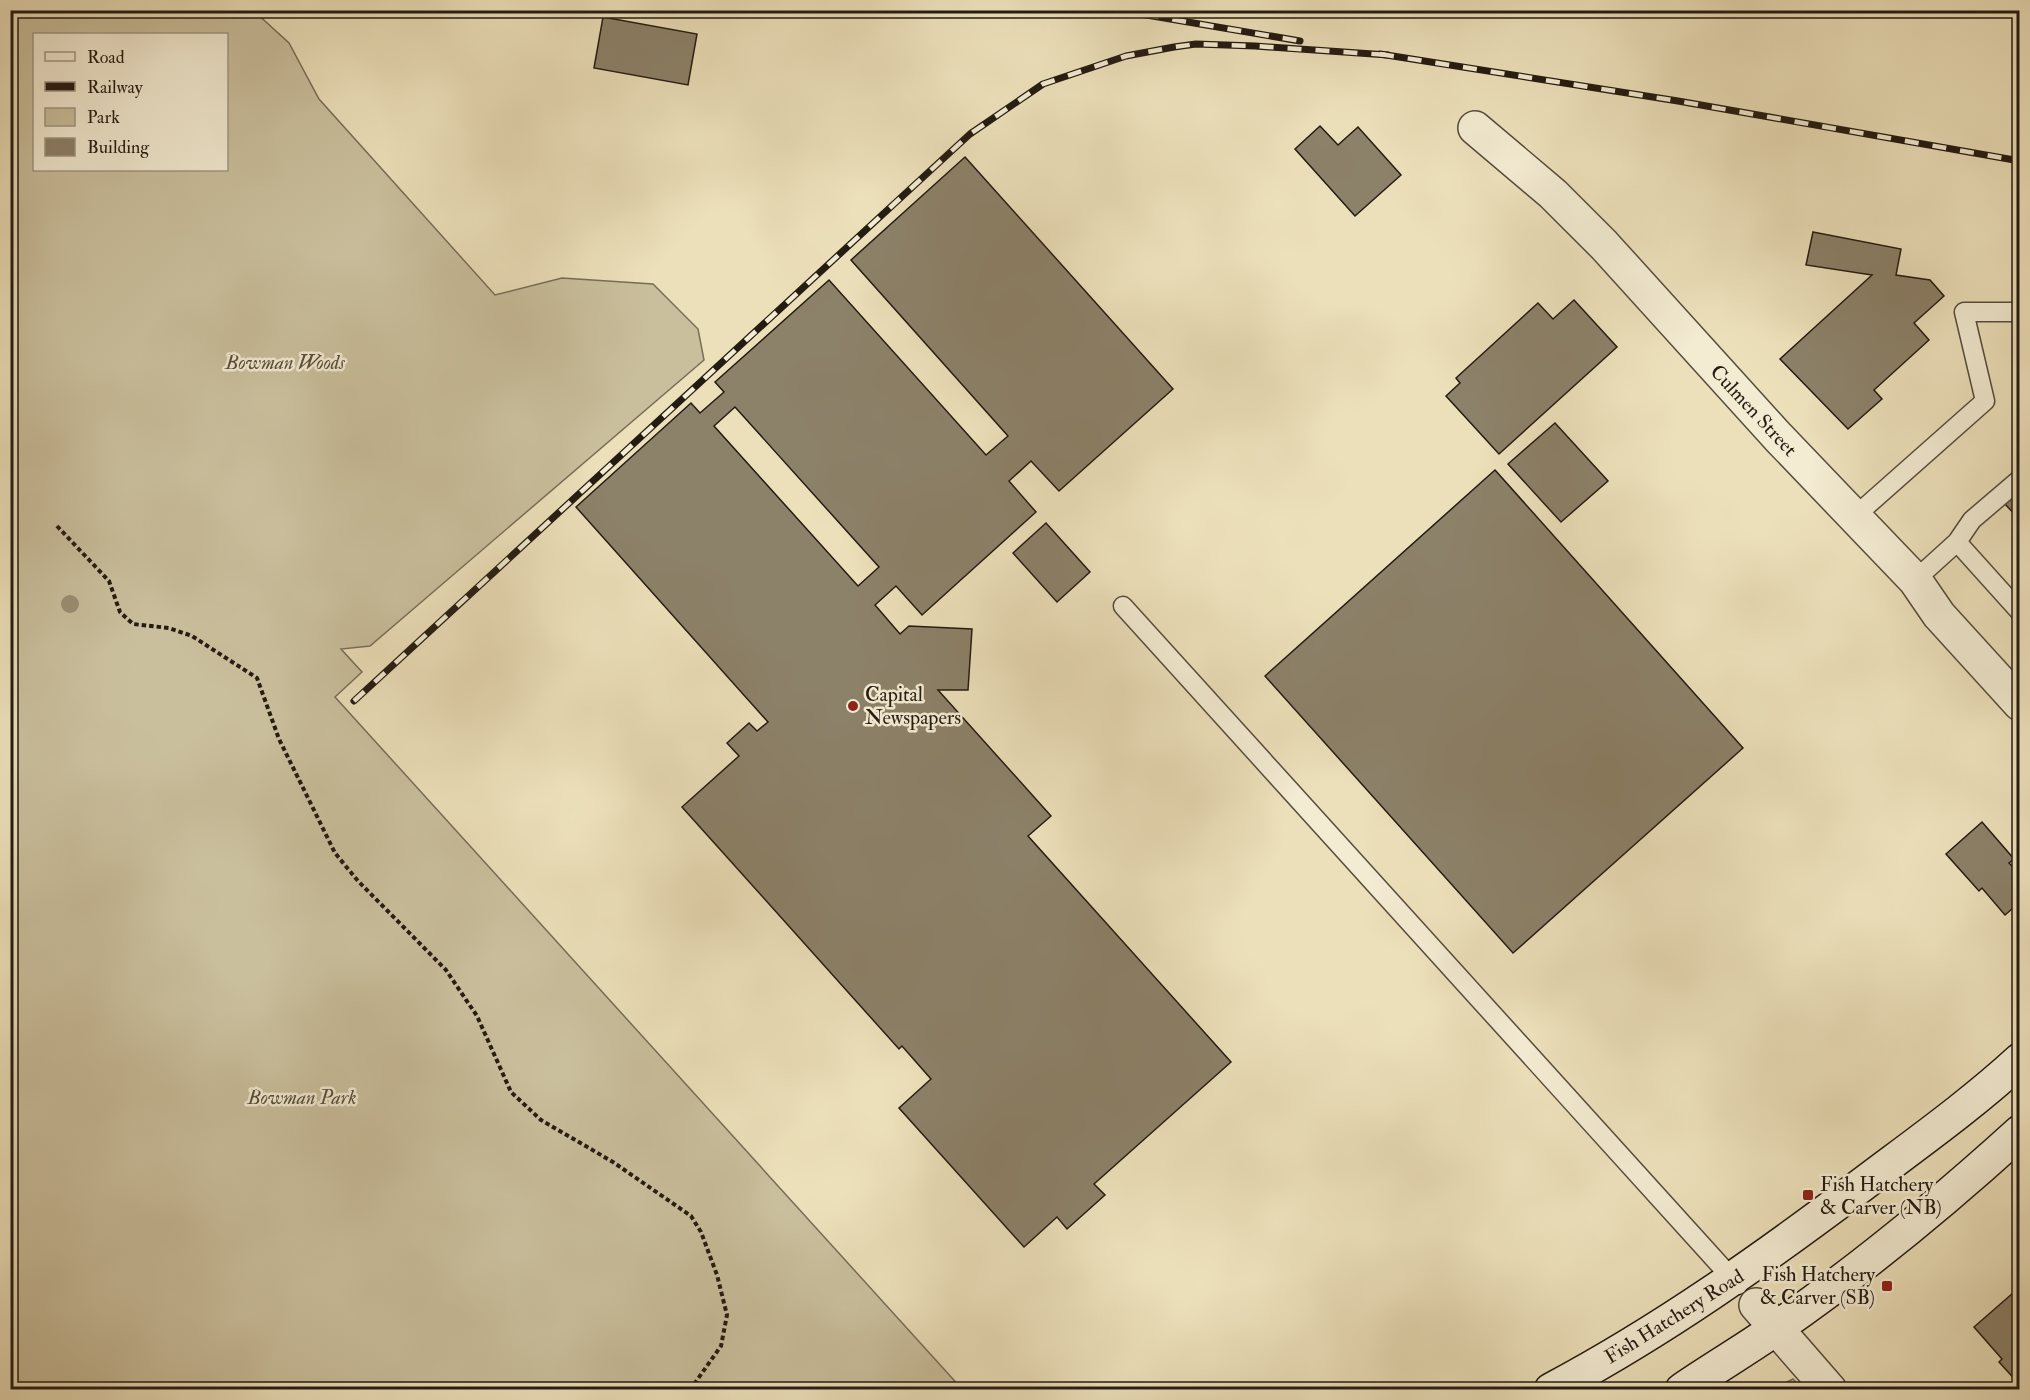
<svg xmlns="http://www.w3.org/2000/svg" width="2030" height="1400" font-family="'IM FELL Double Pica',serif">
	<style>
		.green { fill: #cabf9d; stroke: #776d58; stroke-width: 1.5; fill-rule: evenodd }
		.building { fill: #8c8169; stroke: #241b12; stroke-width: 1.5; fill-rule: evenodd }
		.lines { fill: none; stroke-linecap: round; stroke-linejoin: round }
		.service-casing { stroke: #564c3c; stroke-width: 21 }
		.minor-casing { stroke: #564c3c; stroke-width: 36 }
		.secondary-casing { stroke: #241b12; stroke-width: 36 }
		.path { stroke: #241b12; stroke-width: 4; stroke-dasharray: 4.5 3; stroke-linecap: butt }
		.service { stroke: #f3ebd2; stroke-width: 18 }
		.minor { stroke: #f3ebd2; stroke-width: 33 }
		.secondary { stroke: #f3ebd2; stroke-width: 33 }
		.rail-casing { stroke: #241b12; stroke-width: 7 }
		.rail { stroke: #f3ebd2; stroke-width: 4.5; stroke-dasharray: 14; stroke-linecap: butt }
		.tree { fill: #9a8f75 }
		.poi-dot { fill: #8f2418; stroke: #f3ebd2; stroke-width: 2 }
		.labels { text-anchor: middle; stroke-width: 5; stroke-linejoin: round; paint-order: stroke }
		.park-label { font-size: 20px; font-style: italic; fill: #564c3c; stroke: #f3ebd2 }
		.street-label { font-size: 20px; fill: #241b12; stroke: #f3ebd2 }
		.poi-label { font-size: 20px; fill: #241b12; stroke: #f3ebd2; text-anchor: start }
	</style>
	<rect width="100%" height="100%" fill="#ece0ba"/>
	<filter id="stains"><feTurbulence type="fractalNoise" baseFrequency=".00333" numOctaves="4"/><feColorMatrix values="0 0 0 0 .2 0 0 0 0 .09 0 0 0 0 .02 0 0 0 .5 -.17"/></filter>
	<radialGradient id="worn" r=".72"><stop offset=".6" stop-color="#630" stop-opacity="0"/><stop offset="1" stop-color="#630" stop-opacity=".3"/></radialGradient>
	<g class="green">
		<path d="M10 11H254L289 43 319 99 495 295 562 278 653 284 698 329 704 360 370 646 341 649 362 672 335 697 962 1389H11ZM34 34H226V170H34Z"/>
		<path d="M1793 1379 1802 1389H1773Z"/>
	</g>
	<g class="building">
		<path d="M603 17 697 34 688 85 594 68Z"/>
		<path d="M1320 126 1338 145 1358 127 1401 175 1355 216 1295 149Z"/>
		<path d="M965 157 1173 389 1059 491 1031 461 1009 481 1036 512 922 615 896 586 875 605 900 634 909 626 972 629 968 690H938L1051 816 1028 836 1231 1062 1094 1184 1105 1195 1067 1229 1057 1217 1024 1247 899 1108 931 1079 902 1046 899 1049 682 807 739 756 727 743 749 723 757 731 768 722 576 507 691 403 700 413 724 392 715 382 829 280 986 455 1008 436 851 260ZM735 407 879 567 858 586 714 426Z"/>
		<path d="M1813 232 1901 249 1896 275 1930 280 1944 296 1914 323 1929 340 1874 390 1882 399 1848 429 1780 359 1872 275 1806 265Z"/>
		<path d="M1574 300 1617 347 1499 454 1446 396 1460 383 1456 378 1538 303 1553 319Z"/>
		<path d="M1555 423 1608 481 1561 522 1508 464Z"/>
		<path d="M1495 470 1743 748 1513 953 1265 676Z"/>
		<path d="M2020 489V520L2004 503Z"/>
		<path d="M1046 523 1090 572 1057 602 1013 553Z"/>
		<path d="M1982 822 2014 859 2009 863 2020 874V902L2005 915 1982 888 1979 891 1946 854Z"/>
		<path d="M2020 1287V1385L1999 1362 2002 1359 1974 1327Z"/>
	</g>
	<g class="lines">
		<g class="service-casing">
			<g id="service">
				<path d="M1854 517 1985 401 1964 312H2020"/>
				<path d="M1957 542 2020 612"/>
				<path d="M1915 580 1957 542 1972 520 2020 479"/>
				<path d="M1123 606 1738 1285"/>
			</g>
		</g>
		<g class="minor-casing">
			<g id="minor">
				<path d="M1475 128 1553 194 1604 245 1778 437 1915 580 1939 615 2020 704"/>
				<path d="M1756 1305 1830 1390"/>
			</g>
		</g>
		<g class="secondary-casing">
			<g id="secondary">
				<path d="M1551 1390C1662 1331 1763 1259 1863 1184 1916 1144 1971 1105 2020 1060"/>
				<path d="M1682 1390C1714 1368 1747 1349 1778 1327 1863 1268 1943 1202 2020 1132"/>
			</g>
		</g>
		<path class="path" d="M57 526 109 581 120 612 133 624 169 628 192 636 257 678 279 739 335 853 358 881 446 970 477 1016 511 1092 541 1120 613 1162 691 1216 701 1232 717 1275 727 1315 721 1346 690 1390"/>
		<use href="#service" class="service"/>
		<use href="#minor" class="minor"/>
		<use href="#secondary" class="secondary"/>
		<g class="rail-casing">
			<g id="rail">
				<path d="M1117 10 1300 41"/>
				<path d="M1380 54 1678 101 2020 161"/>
				<path d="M354 701 970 134 1043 84 1126 56 1174 47 1196 44 1255 46 1388 55"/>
			</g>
		</g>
		<use href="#rail" class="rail"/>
	</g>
	<circle class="tree" cx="70" cy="604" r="9"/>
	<g class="poi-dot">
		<circle cx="853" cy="706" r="6"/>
		<rect x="1802" y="1189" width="12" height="12" rx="3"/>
		<rect x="1881" y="1280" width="12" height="12" rx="3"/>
	</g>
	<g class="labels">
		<g class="park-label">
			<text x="285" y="369">Bowman Woods</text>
			<text x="302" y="1104">Bowman Park</text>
		</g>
		<g class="street-label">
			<text transform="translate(1754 410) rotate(47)" y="7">Culmen Street</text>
			<text transform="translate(1674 1316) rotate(-32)" y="7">Fish Hatchery Road</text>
		</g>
		<g class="poi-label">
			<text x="865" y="701">Capital<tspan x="865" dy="23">Newspapers</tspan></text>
			<text x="1820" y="1191">Fish Hatchery<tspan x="1820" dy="23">&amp; Carver (NB)</tspan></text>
			<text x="1875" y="1281" text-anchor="end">Fish Hatchery<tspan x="1875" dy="23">&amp; Carver (SB)</tspan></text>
		</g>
	</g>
	<rect width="2030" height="1400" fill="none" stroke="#ece0ba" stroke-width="36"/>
	<rect x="12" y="12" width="2006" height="1376" fill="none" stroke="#241b12" stroke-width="3"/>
	<rect x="18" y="18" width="1994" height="1364" fill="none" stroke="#241b12" stroke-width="1.5"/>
	<rect x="33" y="33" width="195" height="138" fill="#f3ebd2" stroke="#a09885" stroke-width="1.5"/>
	<rect x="45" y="52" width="30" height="9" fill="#f3ebd2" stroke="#a09885" stroke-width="1.5"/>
	<text x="87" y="63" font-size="18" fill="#241b12">Road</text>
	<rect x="45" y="82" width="30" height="9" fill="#241b12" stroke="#a09885" stroke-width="1.5"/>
	<text x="87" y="93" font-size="18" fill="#241b12">Railway</text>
	<rect x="45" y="108" width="30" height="18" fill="#cabf9d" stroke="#a09885" stroke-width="1.5"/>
	<text x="87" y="123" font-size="18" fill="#241b12">Park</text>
	<rect x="45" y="138" width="30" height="18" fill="#8c8169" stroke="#a09885" stroke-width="1.5"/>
	<text x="87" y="153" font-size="18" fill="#241b12">Building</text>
	<rect width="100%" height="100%" filter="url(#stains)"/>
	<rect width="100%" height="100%" fill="url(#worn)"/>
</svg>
